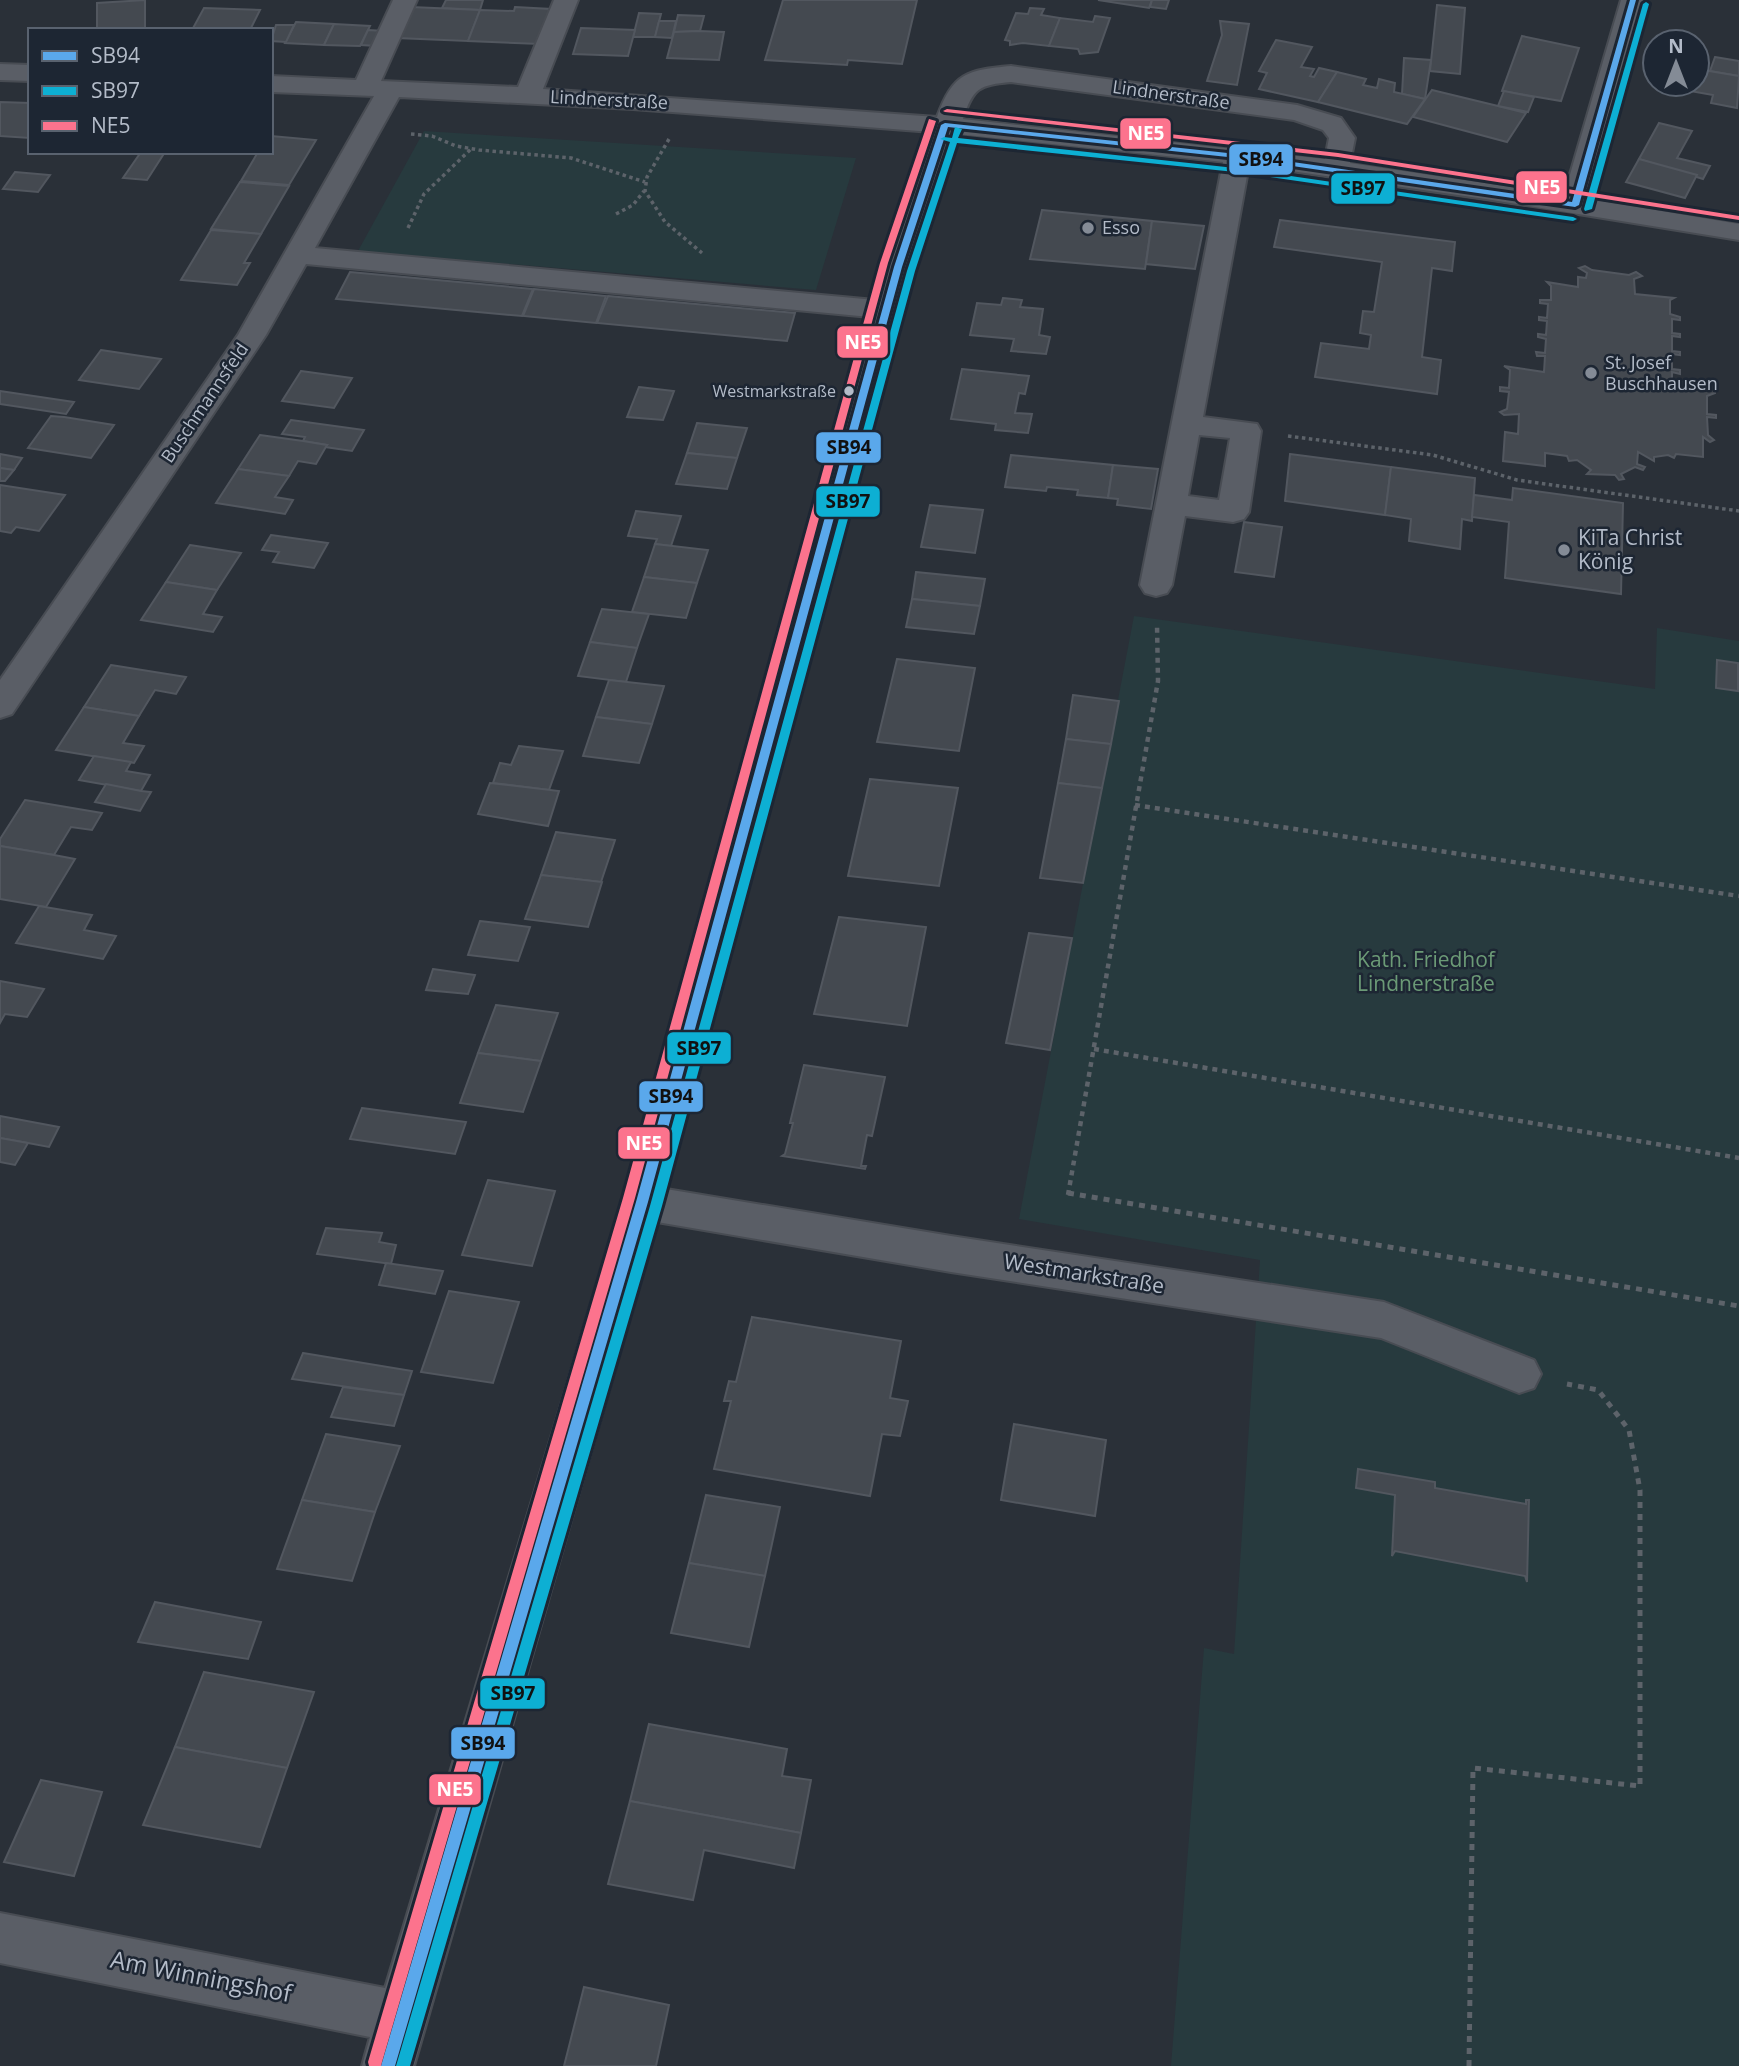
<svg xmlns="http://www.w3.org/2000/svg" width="1739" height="2066" font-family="'Open Sans',sans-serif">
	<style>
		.green { fill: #273a3e }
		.building { fill: #444950; stroke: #52575f; stroke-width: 2 }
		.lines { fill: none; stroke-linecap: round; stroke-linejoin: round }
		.minor-casing { stroke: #484c53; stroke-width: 4 }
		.path-far2 { stroke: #5d636a; stroke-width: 3.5; stroke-dasharray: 3.5 3.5; stroke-linecap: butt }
		.path-far1 { stroke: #5d636a; stroke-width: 4.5; stroke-dasharray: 5 5; stroke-linecap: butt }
		.path { stroke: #5d636a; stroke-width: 5; stroke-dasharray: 6 6; stroke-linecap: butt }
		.minor { fill: #5a5e66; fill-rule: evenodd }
		.bus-1-casing { stroke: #1d2633; stroke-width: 6 }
		.bus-2-casing { stroke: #1d2633; stroke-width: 6 }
		.bus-3-casing { stroke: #1d2633; stroke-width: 6 }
		.bus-1 { fill: #5aa8eb; fill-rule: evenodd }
		.bus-2 { fill: #0dafd3; fill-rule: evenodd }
		.bus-3 { fill: #fc738d; fill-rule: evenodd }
		.poi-dot { fill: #848b96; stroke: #1d2633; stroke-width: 2.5 }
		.bus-dot { fill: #b4bcc9; stroke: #1d2633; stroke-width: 2.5 }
		.labels { text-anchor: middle; stroke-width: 5; stroke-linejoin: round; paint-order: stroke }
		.far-bus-label { font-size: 16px; fill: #b4bcc9; stroke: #1d2633; text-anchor: end }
		.far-street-label { font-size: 18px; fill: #b4bcc9; stroke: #1d2633 }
		.far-poi-label { font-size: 18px; fill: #b4bcc9; stroke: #1d2633; text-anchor: start }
		.poi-label { font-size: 21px; fill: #b4bcc9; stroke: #1d2633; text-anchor: start }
		.park-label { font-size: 21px; fill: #6b9a76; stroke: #1d2633 }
		.street-label { font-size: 21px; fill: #b4bcc9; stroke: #1d2633 }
		.near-street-label { font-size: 24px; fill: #b4bcc9; stroke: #1d2633 }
		.line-badge { stroke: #1d2633; stroke-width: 2.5 }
		.badge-label { font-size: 19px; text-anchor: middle; font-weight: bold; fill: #fff }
		.pale-badge-label { font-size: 19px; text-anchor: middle; font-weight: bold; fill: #111 }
	</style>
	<rect width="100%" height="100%" fill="#2a3038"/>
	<g class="green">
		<path d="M424 131 856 158 816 290 358 251Z"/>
		<path d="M1134 616 1655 689 1657 628 1739 641V2066H1171L1204 1648 1234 1654 1260 1260 1019 1219Z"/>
	</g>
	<g class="building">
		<path d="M145 0V30H97V3Z"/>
		<path d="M446 0H483L480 10 442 8Z"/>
		<path d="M783 0H917L902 64 848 60 847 65 765 60Z"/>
		<path d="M1098 0H1152L1149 8Z"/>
		<path d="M1152 0H1169L1166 9 1150 7Z"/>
		<path d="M1437 5 1465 8 1460 74 1430 71Z"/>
		<path d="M411 7 480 10 468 41 397 38Z"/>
		<path d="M515 7 551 9 540 44 468 41 480 10 514 11Z"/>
		<path d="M204 8 260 10 250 30H192Z"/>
		<path d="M1030 8 1044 9 1041 15 1060 18 1049 46 1023 43 1010 45V41L1005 40 1016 13 1028 14Z"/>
		<path d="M639 13 661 14 655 37H633Z"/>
		<path d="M678 15 704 16 700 31 674 32Z"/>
		<path d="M1095 16 1110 18 1098 52 1080 54 1078 49 1049 46 1060 18 1093 22Z"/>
		<path d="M659 21H676L672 38 655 37Z"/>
		<path d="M1220 21 1249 24 1237 85 1207 81 1222 35Z"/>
		<path d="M296 22 334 24 324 45 285 43Z"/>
		<path d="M334 24 370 26 360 46 324 45Z"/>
		<path d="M276 25H294L286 42 271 41Z"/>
		<path d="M581 28 635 30 628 56 573 54Z"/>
		<path d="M368 30 384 31 377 46 361 45Z"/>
		<path d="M699 31 724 32 719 60 667 58 674 32Z"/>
		<path d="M1522 36 1579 48 1561 101 1502 91Z"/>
		<path d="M1276 40 1312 47 1301 67 1314 69 1310 76 1314 77 1319 68 1337 72 1318 102 1259 89 1267 73 1259 71Z"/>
		<path d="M1715 57 1739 61V76L1710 71Z"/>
		<path d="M1404 58 1431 60 1425 99 1402 94Z"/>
		<path d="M1697 69 1739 76 1737 108 1711 103 1713 95 1662 86 1697 84Z"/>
		<path d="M1337 72 1366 79 1363 85 1377 88 1379 79 1395 83 1394 92 1425 99 1407 124 1318 102Z"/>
		<path d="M1432 90 1498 106 1526 113 1507 142 1413 117Z"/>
		<path d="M1504 91 1534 97 1528 112 1498 106Z"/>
		<path d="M0 102 30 103V138L0 136Z"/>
		<path d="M1659 123 1692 131 1677 158 1710 166 1703 179 1639 159Z"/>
		<path d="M271 136 316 140 289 185 241 181 258 152H271Z"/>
		<path d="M141 152H165L147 180 123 178Z"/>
		<path d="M1639 159 1697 175 1685 198 1626 182Z"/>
		<path d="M15 172 50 175 38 192 3 189Z"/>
		<path d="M240 182 289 186 261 234 211 229Z"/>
		<path d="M1042 210 1152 221 1145 269 1030 259Z"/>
		<path d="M1280 220 1455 242 1452 271 1432 268 1422 357 1441 360 1437 394 1315 377 1321 343 1369 349 1371 335 1360 333 1363 311 1374 312 1382 262 1274 247Z"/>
		<path d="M1152 221 1204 226 1195 269 1146 264Z"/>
		<path d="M211 230 261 234 244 263H250L237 285 181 280Z"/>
		<path d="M1585 266 1592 270 1629 275 1636 272 1642 276 1634 279 1635 294 1674 298 1670 300V314L1680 317V320L1672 319V333L1680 334V337L1672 336V351L1680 352V355L1672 354V369L1680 370V374L1672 372V381L1709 384 1715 389V393L1707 396V414L1716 415V418L1707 417 1708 435 1714 440 1710 442 1703 437V457L1676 454 1674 458 1668 455 1654 457V461L1638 452 1637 464 1645 467 1643 470 1635 467 1621 474 1624 479 1619 480 1615 475 1587 474 1591 470 1577 460 1569 461 1567 456 1545 453V466L1503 461 1505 432 1518 434 1519 414 1504 415 1500 412 1507 409 1509 392 1500 391V387L1509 388 1510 370 1504 366 1544 372 1545 356H1537L1536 352 1545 353 1546 339 1538 337V334L1546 335 1547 321 1539 320V317L1547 318 1548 304 1540 303V300H1551V286L1547 282 1578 287V277L1586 278 1587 273 1579 268Z"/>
		<path d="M350 272 533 289 522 316 336 299Z"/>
		<path d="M534 289 606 296 596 323 523 316Z"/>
		<path d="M608 296 795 313 787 341 597 323Z"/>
		<path d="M1003 298 1022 300 1020 307 1043 309 1039 335 1050 337 1046 354 1011 351 1014 339 970 335 977 303 1001 305Z"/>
		<path d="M101 350 161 359 139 389 79 380Z"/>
		<path d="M962 369 1029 376 1025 394 1019 393 1015 413 1032 414 1028 433 995 430 996 424 951 419Z"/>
		<path d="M301 371 352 378 334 408 282 401Z"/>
		<path d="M639 387 674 391 663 420 627 417Z"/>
		<path d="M0 391 74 402 66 414 0 404Z"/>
		<path d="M51 416 64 417 114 425 91 458 28 448Z"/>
		<path d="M291 420 364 430 352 451 325 447 327 445 303 441 305 437 282 434Z"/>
		<path d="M697 423 747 428 737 458 687 453Z"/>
		<path d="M260 435 303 441 327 445 316 464 298 461 289 476 238 469Z"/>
		<path d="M687 453 737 458 727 489 676 484Z"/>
		<path d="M0 454 22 458 14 470 0 468Z"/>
		<path d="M1290 454 1391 467 1385 515 1285 501Z"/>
		<path d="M1011 455 1113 465 1108 498 1077 495 1078 490 1047 487 1046 491 1005 487Z"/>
		<path d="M1113 465 1158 469 1151 509 1117 505 1118 499 1108 498Z"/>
		<path d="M1391 467 1475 478 1472 521 1462 519 1460 549 1409 541 1411 519 1385 515Z"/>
		<path d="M0 468 14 470 5 481H0Z"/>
		<path d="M238 469 289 476 275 497 293 500 285 514 216 503Z"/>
		<path d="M0 485 65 495 39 531 16 527 11 533 0 531Z"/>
		<path d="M1513 488 1623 503 1621 594 1505 578 1509 522 1472 517 1474 495 1512 500Z"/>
		<path d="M930 505 983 510 975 553 921 547Z"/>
		<path d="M636 511 681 516 671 546 655 544 657 539 628 536Z"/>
		<path d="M1244 522 1282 527 1274 577 1235 572Z"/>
		<path d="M271 535 328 543 314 568 273 562 279 552 262 550Z"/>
		<path d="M655 544 708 550 697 583 644 577Z"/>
		<path d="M190 545 241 553 217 590 166 582Z"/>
		<path d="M916 572 985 579 980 606 912 599Z"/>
		<path d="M644 577 697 583 686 618 632 612Z"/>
		<path d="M166 582 217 590 203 614 222 617 213 632 141 620Z"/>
		<path d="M912 599 980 606 974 634 906 627Z"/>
		<path d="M602 609 649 614 637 648 590 642Z"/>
		<path d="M590 642 637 648 626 682 578 676Z"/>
		<path d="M897 659 975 668 959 751 877 742Z"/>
		<path d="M1717 660 1738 663V691L1716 688Z"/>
		<path d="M111 665 186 677 176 694 155 690 139 716 84 707Z"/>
		<path d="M609 680 664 686 652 724 596 717Z"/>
		<path d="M1073 695 1119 701 1111 744 1066 739Z"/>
		<path d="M84 707 139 716 123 743 144 746 134 763 56 750Z"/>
		<path d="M596 717 652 724 639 763 583 756Z"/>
		<path d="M1066 739 1111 744 1102 788 1058 783Z"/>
		<path d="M519 746 563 751 549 790 493 783 500 763 511 765Z"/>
		<path d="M94 756 131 762 126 771 150 775 141 791 79 780Z"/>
		<path d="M870 779 958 788 939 886 848 876Z"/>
		<path d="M490 783 559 791 548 826 478 814Z"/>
		<path d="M1058 783 1102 788 1083 883 1040 878Z"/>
		<path d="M106 784 141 791 151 792 140 811 95 802Z"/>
		<path d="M25 800 102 813 92 830 71 827 54 855 0 846V839Z"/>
		<path d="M556 832 615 840 601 882 541 875Z"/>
		<path d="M0 846 54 855 75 859 46 907 0 899Z"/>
		<path d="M541 875 602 882 588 927 525 919Z"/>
		<path d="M39 906 92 915 84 930 116 936 103 959 16 943Z"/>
		<path d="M839 917 926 927 907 1026 814 1014Z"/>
		<path d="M480 921 530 927 518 961 468 955Z"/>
		<path d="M1029 933 1072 938 1050 1050 1006 1043Z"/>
		<path d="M433 969 475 975 468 994 426 990Z"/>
		<path d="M0 981 44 989 27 1017 5 1014 0 1023Z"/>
		<path d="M496 1005 558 1013 541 1061 478 1053Z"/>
		<path d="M478 1053 541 1061 523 1112 460 1103Z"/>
		<path d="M804 1065 885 1077 872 1136 867 1135 861 1166H866L865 1169 782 1156 785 1154 793 1123H790Z"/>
		<path d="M362 1108 466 1122 455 1154 350 1139Z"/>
		<path d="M0 1116 59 1127 49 1147 28 1143 0 1138Z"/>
		<path d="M0 1138 28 1143 15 1165 0 1162Z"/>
		<path d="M488 1180 555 1191 532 1266 462 1255Z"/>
		<path d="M326 1228 382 1233 379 1242 396 1245 391 1264 317 1254Z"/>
		<path d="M386 1263 443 1271 435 1294 379 1285Z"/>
		<path d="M449 1291 519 1302 493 1383 421 1372Z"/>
		<path d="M752 1317 901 1341 890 1398 908 1401 900 1436 882 1434 870 1496 714 1469 731 1401H724L729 1381 736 1382Z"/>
		<path d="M303 1353 412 1371 404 1395 292 1379Z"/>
		<path d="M343 1387 404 1395 394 1426 331 1417Z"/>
		<path d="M1014 1424 1106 1440 1095 1516 1001 1500Z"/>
		<path d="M326 1434 400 1446 375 1512 302 1500Z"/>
		<path d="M1358 1469 1435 1482V1488L1526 1504V1500H1529L1527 1582 1525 1576 1395 1551 1392 1556 1395 1495 1356 1488Z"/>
		<path d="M706 1495 780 1507 765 1576 689 1563Z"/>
		<path d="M302 1500 375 1512 352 1581 277 1569Z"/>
		<path d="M689 1563 765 1576 749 1647 671 1633Z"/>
		<path d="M155 1602 261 1622 248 1659 138 1642Z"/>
		<path d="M204 1672 314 1692 287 1768 175 1747Z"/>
		<path d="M649 1724 787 1749 782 1776 811 1780 801 1833 630 1801Z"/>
		<path d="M175 1747 287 1768 260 1847 143 1825Z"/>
		<path d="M41 1780 102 1792 74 1876 4 1862Z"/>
		<path d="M630 1801 801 1833 794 1868 704 1850 693 1900 608 1884Z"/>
		<path d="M584 1987 669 2005 656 2066H564Z"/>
	</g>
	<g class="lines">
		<g class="minor-casing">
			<g id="minor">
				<path d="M393 0H417L381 81 518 87 554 0H578L543 89 937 117C953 73 967 70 1011 66L1297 105 1341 118 1355 138 1350 163 1564 195 1621 0H1645L1590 199 1739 224V240L1486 199 1249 165 1203 417 1257 424 1261 431 1249 512 1244 519 1233 522 1185 516 1172 585 1167 593 1156 596 1145 593 1140 585 1223 162 957 134 912 267 666 1189 951 1236 1384 1302 1534 1360 1541 1374 1534 1388 1519 1393 1381 1338 951 1272 657 1222 414 2066H362L370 2037 0 1963V1913L385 1988 622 1202 870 317 306 264 266 335 12 714 0 718V680L238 335 374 96 271 92V76L356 80ZM1011 82 1294 120 1323 130 1329 138 1325 159 963 119C973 88 979 85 1011 82ZM399 97 633 109 932 132 875 300 315 248ZM1199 435 1230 438 1219 500 1188 496Z"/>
				<path d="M0 64 30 65V81L0 80Z"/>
			</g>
		</g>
		<g class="path-far2">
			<path d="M411 134 432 136 456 146 479 150 571 158 645 182"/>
			<path d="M669 139 647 177 645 191 665 222 702 253"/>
			<path d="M616 214 633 205 644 191"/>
			<path d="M408 228 424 194 471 149"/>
			<path d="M1288 436 1433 455 1517 480 1739 511"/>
		</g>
		<g class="path-far1">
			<path d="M1135 805 1739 896"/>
			<path d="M1094 1049 1739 1158"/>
			<path d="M1068 1195 1158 681 1157 624"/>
		</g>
		<g class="path">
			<path d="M1068 1193 1739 1306"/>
			<path d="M1469 2066 1473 1768 1640 1786V1490L1629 1430 1598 1390 1567 1384"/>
		</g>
		<use href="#minor" class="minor"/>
		<g class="bus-1-casing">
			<path id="bus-1" d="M1630 0H1636L1579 205 1575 207 1237 158 948 127 902 267 648 1202 395 2066H381L636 1202 894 267 941 125 945 123 1237 154 1572 202Z"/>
		</g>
		<g class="bus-2-casing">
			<g id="bus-2">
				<path d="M1646 2 1649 4 1592 209 1585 211 1584 209 1643 4Z"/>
				<path d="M955 127 962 129 958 138 1235 168 1573 217 1577 219 1573 221 1235 172 957 143 915 271 662 1206 410 2066H396L650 1206 907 271 950 142 940 139 944 137 952 138Z"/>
			</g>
		</g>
		<g class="bus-3-casing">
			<g id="bus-3">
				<path d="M947 109 1338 153 1739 216V220L1338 157 945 112 943 111Z"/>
				<path d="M929 119 936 121 888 263 635 1198 382 2062 381 2066H369L368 2062 623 1198 880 263Z"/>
			</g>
		</g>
		<use href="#bus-1" class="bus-1"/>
		<use href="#bus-2" class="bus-2"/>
		<use href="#bus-3" class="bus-3"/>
	</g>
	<g class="poi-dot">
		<circle cx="1088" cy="228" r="7"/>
		<circle cx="1591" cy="373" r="7"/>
		<circle cx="1564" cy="550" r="7"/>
	</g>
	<circle class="bus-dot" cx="849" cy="391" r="6"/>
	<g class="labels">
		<g class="far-bus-label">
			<text x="836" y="397">Westmarkstraße</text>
		</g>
		<g class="far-street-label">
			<text transform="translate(1171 95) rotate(8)" y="6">Lindnerstraße</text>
			<text transform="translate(609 100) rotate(3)" y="6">Lindnerstraße</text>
			<text transform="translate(205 403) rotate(-56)" y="6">Buschmannsfeld</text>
		</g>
		<g class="far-poi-label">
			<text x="1102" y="234">Esso</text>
			<text x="1605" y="369">St. Josef<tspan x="1605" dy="21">Buschhausen</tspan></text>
		</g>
		<g class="poi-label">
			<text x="1578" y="545">KiTa Christ<tspan x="1578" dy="24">König</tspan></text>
		</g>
		<g class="park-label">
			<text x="1426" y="967">Kath. Friedhof<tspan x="1426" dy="24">Lindnerstraße</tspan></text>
		</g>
		<g class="street-label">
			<text transform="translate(1084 1274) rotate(9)" y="7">Westmarkstraße</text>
		</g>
		<g class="near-street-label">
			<text transform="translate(201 1977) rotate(11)" y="8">Am Winningshof</text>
		</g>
	</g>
	<g class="line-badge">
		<rect x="1119" y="117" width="53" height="33" rx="7" fill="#fc738d"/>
		<rect x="1228" y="143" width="66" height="33" rx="7" fill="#5aa8eb"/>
		<rect x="1515" y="170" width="53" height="34" rx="7" fill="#fc738d"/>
		<rect x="1330" y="172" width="66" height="33" rx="7" fill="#0dafd3"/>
		<rect x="836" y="325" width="53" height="34" rx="7" fill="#fc738d"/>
		<rect x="815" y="431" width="67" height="33" rx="7" fill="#5aa8eb"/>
		<rect x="815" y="485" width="66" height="33" rx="7" fill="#0dafd3"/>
		<rect x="666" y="1031" width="66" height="34" rx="7" fill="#0dafd3"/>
		<rect x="638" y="1080" width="66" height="33" rx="7" fill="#5aa8eb"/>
		<rect x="617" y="1126" width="54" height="34" rx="7" fill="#fc738d"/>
		<rect x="479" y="1677" width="67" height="33" rx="7" fill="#0dafd3"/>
		<rect x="450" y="1726" width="66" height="34" rx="7" fill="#5aa8eb"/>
		<rect x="428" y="1773" width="54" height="33" rx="7" fill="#fc738d"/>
	</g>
	<g class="badge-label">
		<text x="1146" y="140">NE5</text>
		<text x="1542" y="194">NE5</text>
		<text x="863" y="349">NE5</text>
		<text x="644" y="1150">NE5</text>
		<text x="455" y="1796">NE5</text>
	</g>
	<g class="pale-badge-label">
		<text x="1261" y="166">SB94</text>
		<text x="1363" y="195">SB97</text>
		<text x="849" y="454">SB94</text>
		<text x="848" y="508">SB97</text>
		<text x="699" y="1055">SB97</text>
		<text x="671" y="1103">SB94</text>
		<text x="513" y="1700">SB97</text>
		<text x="483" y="1750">SB94</text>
	</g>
	<rect x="28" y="28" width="245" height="126" fill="#1d2633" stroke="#59626f" stroke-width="2"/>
	<rect x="42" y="51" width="35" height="10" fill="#5aa8eb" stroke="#59626f" stroke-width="2"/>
	<text x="91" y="63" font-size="21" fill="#b4bcc9">SB94</text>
	<rect x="42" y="86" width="35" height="10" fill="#0dafd3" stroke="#59626f" stroke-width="2"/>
	<text x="91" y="98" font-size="21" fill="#b4bcc9">SB97</text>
	<rect x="42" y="121" width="35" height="10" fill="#fc738d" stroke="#59626f" stroke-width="2"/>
	<text x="91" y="133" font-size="21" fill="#b4bcc9">NE5</text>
	<g transform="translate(1676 63)"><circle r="33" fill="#1d2633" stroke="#59626f" stroke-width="2"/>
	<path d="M0-5L12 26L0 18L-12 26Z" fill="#848b96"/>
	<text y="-10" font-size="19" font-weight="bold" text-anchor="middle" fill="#b4bcc9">N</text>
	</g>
</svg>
